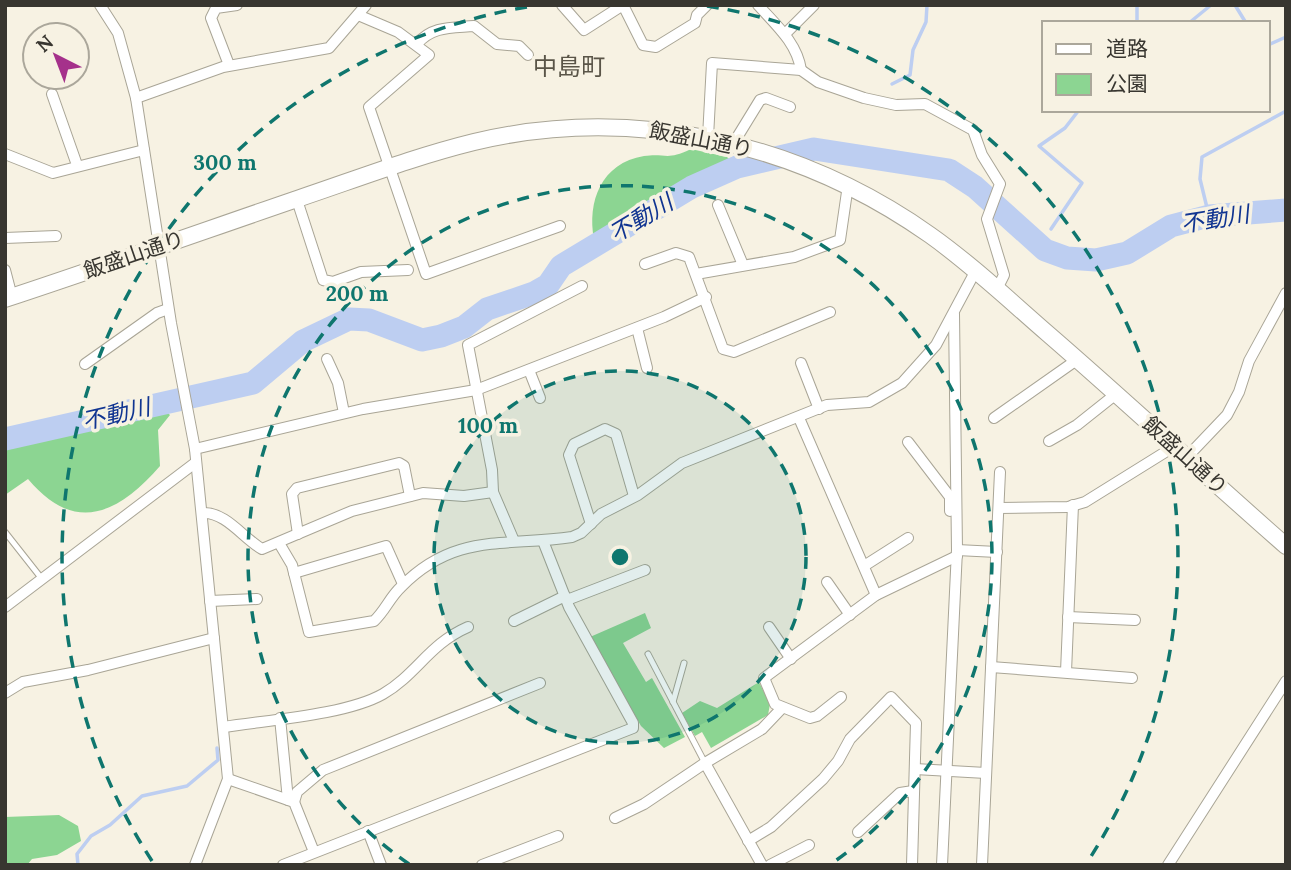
<svg xmlns="http://www.w3.org/2000/svg" width="1291" height="870" font-family="Lora,'Noto Sans JP',serif">
	<style>
		.green { fill: #8cd592 }
		.lines { fill: none; stroke-linecap: round; stroke-linejoin: round }
		.stream { stroke: #bdcef1; stroke-width: 3.5 }
		.river { stroke: #bdcef1; stroke-width: 23 }
		.lane-casing { stroke: #a9a596; stroke-width: 7 }
		.street-casing { stroke: #a9a596; stroke-width: 12 }
		.secondary-casing { stroke: #a9a596; stroke-width: 18 }
		.lane { stroke: #fff; stroke-width: 5 }
		.street { stroke: #fff; stroke-width: 10 }
		.secondary { stroke: #fff; stroke-width: 16 }
		.ring { fill: none; stroke: #0f766e; stroke-width: 3.5; stroke-dasharray: 12 9 }
		.labels { text-anchor: middle; stroke-width: 7; stroke-linejoin: round; paint-order: stroke }
		.street-label { font-size: 21px; fill: #383630; stroke: #f7f2e3 }
		.water-label { font-size: 23px; font-style: italic; fill: #103491; stroke: #f7f2e3 }
		.quarter-label { font-size: 24px; fill: #5a5548; stroke: #f7f2e3 }
		.centre { fill: #0f766e; stroke: #f7f2e3; stroke-width: 3.5 }
		.ring-label { font-size: 21px; text-anchor: middle; font-weight: bold; fill: #0f766e; stroke: #f7f2e3; stroke-width: 7; stroke-linejoin: round; paint-order: stroke }
	</style>
	<rect width="100%" height="100%" fill="#f7f2e3"/>
	<g class="green">
		<path d="M691 149 727 157 731 161 673 187 594 239C587 202 601 163 644 156 667 153 666 161 691 149Z"/>
		<path d="M163 408 170 415 158 430 160 466C118 514 75 535 28 479L5 495V442L78 429Z"/>
		<path d="M645 613 651 628 623 643 646 682 652 678 685 737 664 748 641 726 590 637Z"/>
		<path d="M759 682 770 704 768 715 711 748 702 732 695 736 682 713 700 701 717 708Z"/>
		<path d="M59 815 78 826 81 841 57 855 32 859 27 865H5V817Z"/>
	</g>
	<g class="lines">
		<g class="stream">
			<path d="M1137 5V23"/>
			<path d="M1235 5 1246 23"/>
			<path d="M1189 23 1211 5"/>
			<path d="M1268 45 1286 37"/>
			<path d="M892 84 910 75 913 50 926 22 927 5"/>
			<path d="M1209 216 1200 179 1202 157 1286 111"/>
			<path d="M1051 229 1082 183 1039 146 1065 128 1079 110"/>
			<path d="M78 865 77 854 91 836 110 825 142 796 187 786 218 760 217 748"/>
		</g>
		<path class="river" d="M5 439 253 383 303 341 349 319 369 320 422 340 441 336 464 327 487 309 534 293 548 285 561 266 692 187 737 167 814 149 949 170 975 187 1045 250 1067 258 1096 260 1127 253 1171 226 1209 216 1286 210"/>
		<g class="lane-casing">
			<g id="lane">
				<path d="M5 532 42 579"/>
				<path d="M648 654 705 763"/>
				<path d="M673 702 684 663"/>
			</g>
		</g>
		<g class="street-casing">
			<g id="street">
				<path d="M100 5 118 33 136 98 171 323 195 449 228 779 195 865"/>
				<path d="M562 5 584 30 623 5 643 45 656 47 695 23 697 15 707 5"/>
				<path d="M758 5C776 25 797 43 801 70"/>
				<path d="M358 15 398 32 429 55 369 107 426 274 560 226"/>
				<path d="M785 34 814 5"/>
				<path d="M417 44C432 26 451 28 474 26L497 44 519 46 528 55"/>
				<path d="M229 65 211 18 216 8 237 5"/>
				<path d="M52 94 77 165"/>
				<path d="M136 98 223 67 329 48 366 5"/>
				<path d="M708 137 712 63 801 70 818 82 864 98 896 105 925 104 973 130 982 155 1000 184 987 219 1004 275 997 289"/>
				<path d="M733 144 760 100 766 98 790 107"/>
				<path d="M5 154 53 173 144 150"/>
				<path d="M297 200 323 280 333 282 361 272 408 270"/>
				<path d="M718 205 743 265"/>
				<path d="M5 238 56 236"/>
				<path d="M645 264 676 253 689 257 723 349 734 352 830 312"/>
				<path d="M5 270 12 297"/>
				<path d="M696 274 794 257 840 240 848 185"/>
				<path d="M637 328 647 368"/>
				<path d="M327 359 338 383 344 413"/>
				<path d="M801 363 819 409"/>
				<path d="M85 364 157 313 168 309"/>
				<path d="M529 370 540 398"/>
				<path d="M799 418 876 595"/>
				<path d="M994 418 1078 359"/>
				<path d="M1049 441 1077 425 1116 394"/>
				<path d="M908 442 950 497V511"/>
				<path d="M195 449 363 409 476 390 664 317 706 297"/>
				<path d="M1187 457 1227 415 1239 392 1249 361 1286 293"/>
				<path d="M999 508 1068 507 1085 502 1175 446"/>
				<path d="M203 513C226 512 243 538 262 549L352 511 423 493 464 496 493 492"/>
				<path d="M591 524 569 455 574 444 605 429 616 434 634 496"/>
				<path d="M298 534 292 494 297 488 399 463 404 466 410 496"/>
				<path d="M514 541 493 492 492 470 468 345 582 286"/>
				<path d="M279 543 292 565 309 632 374 621C385 611 390 597 401 587 455 532 505 547 572 537L581 533 601 514 638 495 682 463 827 405 869 402 902 383 936 345 975 272"/>
				<path d="M957 550 997 552"/>
				<path d="M864 566 908 538"/>
				<path d="M294 573 386 546 403 584"/>
				<path d="M827 582 850 615"/>
				<path d="M567 600 645 570"/>
				<path d="M210 601 257 599"/>
				<path d="M5 607 195 463"/>
				<path d="M1068 617 1135 620"/>
				<path d="M514 621 565 596"/>
				<path d="M769 627 791 659"/>
				<path d="M991 667 1132 678"/>
				<path d="M1066 672 1073 505"/>
				<path d="M5 693 23 682 88 670 214 638"/>
				<path d="M841 697 817 716 810 718 775 704 764 678 876 595 957 556"/>
				<path d="M280 718 288 800"/>
				<path d="M224 727C268 720 346 715 383 694 417 674 429 644 468 627"/>
				<path d="M705 763 762 729 782 708"/>
				<path d="M915 769 986 773"/>
				<path d="M228 779 294 802 314 852"/>
				<path d="M294 802 297 792 323 770 540 683"/>
				<path d="M615 818 644 804 705 763 762 865"/>
				<path d="M368 831 381 865"/>
				<path d="M858 832 900 793 913 791"/>
				<path d="M748 841 771 827 823 779 838 761 850 739 891 697 916 723 912 865"/>
				<path d="M283 865 633 728V723L569 607 543 541"/>
				<path d="M482 865 558 836"/>
				<path d="M770 865 809 845"/>
				<path d="M942 865 957 550 954 314"/>
				<path d="M982 865 1000 472"/>
				<path d="M1168 865 1286 681"/>
			</g>
		</g>
		<g class="secondary-casing">
			<path id="secondary" d="M5 299C102 267 198 233 294 200 354 180 413 157 474 142 633 104 798 142 930 235 971 264 1009 300 1047 333 1128 403 1206 476 1286 546"/>
		</g>
		<use href="#lane" class="lane"/>
		<use href="#street" class="street"/>
		<use href="#secondary" class="secondary"/>
	</g>
	<circle cx="620" cy="557" r="186" fill="#0f766e" fill-opacity=".12"/>
	<g class="ring">
		<circle cx="620" cy="557" r="186"/>
		<path d="M409 864A372 372 0 1 1 831 864"/>
		<path d="M152 861A558 558 0 0 1 533 6M707 6A558 558 0 0 1 1088 861"/>
	</g>
	<g class="labels">
		<g class="street-label">
			<text transform="translate(701 140) rotate(11)" y="7">飯盛山通り</text>
			<text transform="translate(134 255) rotate(-19)" y="7">飯盛山通り</text>
			<text transform="translate(1185 456) rotate(42)" y="7">飯盛山通り</text>
		</g>
		<g class="water-label">
			<text transform="translate(641 218) rotate(-31)" y="8">不動川</text>
			<text transform="translate(1215 219) rotate(-9)" y="8">不動川</text>
			<text transform="translate(116 414) rotate(-13)" y="8">不動川</text>
		</g>
		<g class="quarter-label">
			<text x="569" y="75">中島町</text>
		</g>
	</g>
	<circle cx="620" cy="557" r="10" class="centre"/>
	<g class="ring-label">
		<text x="225" y="170">300 m</text>
		<text x="357" y="301">200 m</text>
		<text x="488" y="433">100 m</text>
	</g>
	<rect width="1291" height="870" fill="none" stroke="#383630" stroke-width="14"/>
	<rect x="1042" y="21" width="228" height="91" fill="#f7f2e3" stroke="#aba79b" stroke-width="2"/>
	<rect x="1056" y="44" width="35" height="10" fill="#ffffff" stroke="#aba79b" stroke-width="2"/>
	<text x="1106" y="56" font-size="21" fill="#383630">道路</text>
	<rect x="1056" y="74" width="35" height="21" fill="#8cd592" stroke="#aba79b" stroke-width="2"/>
	<text x="1106" y="91" font-size="21" fill="#383630">公園</text>
	<g transform="translate(56 56) rotate(318)"><circle r="33" fill="#f7f2e3" stroke="#aba79b" stroke-width="2"/>
	<path d="M0-5L12 26L0 18L-12 26Z" fill="#a5318b"/>
	<text y="-10" font-size="19" font-weight="bold" text-anchor="middle" fill="#383630">N</text>
	</g>
</svg>
